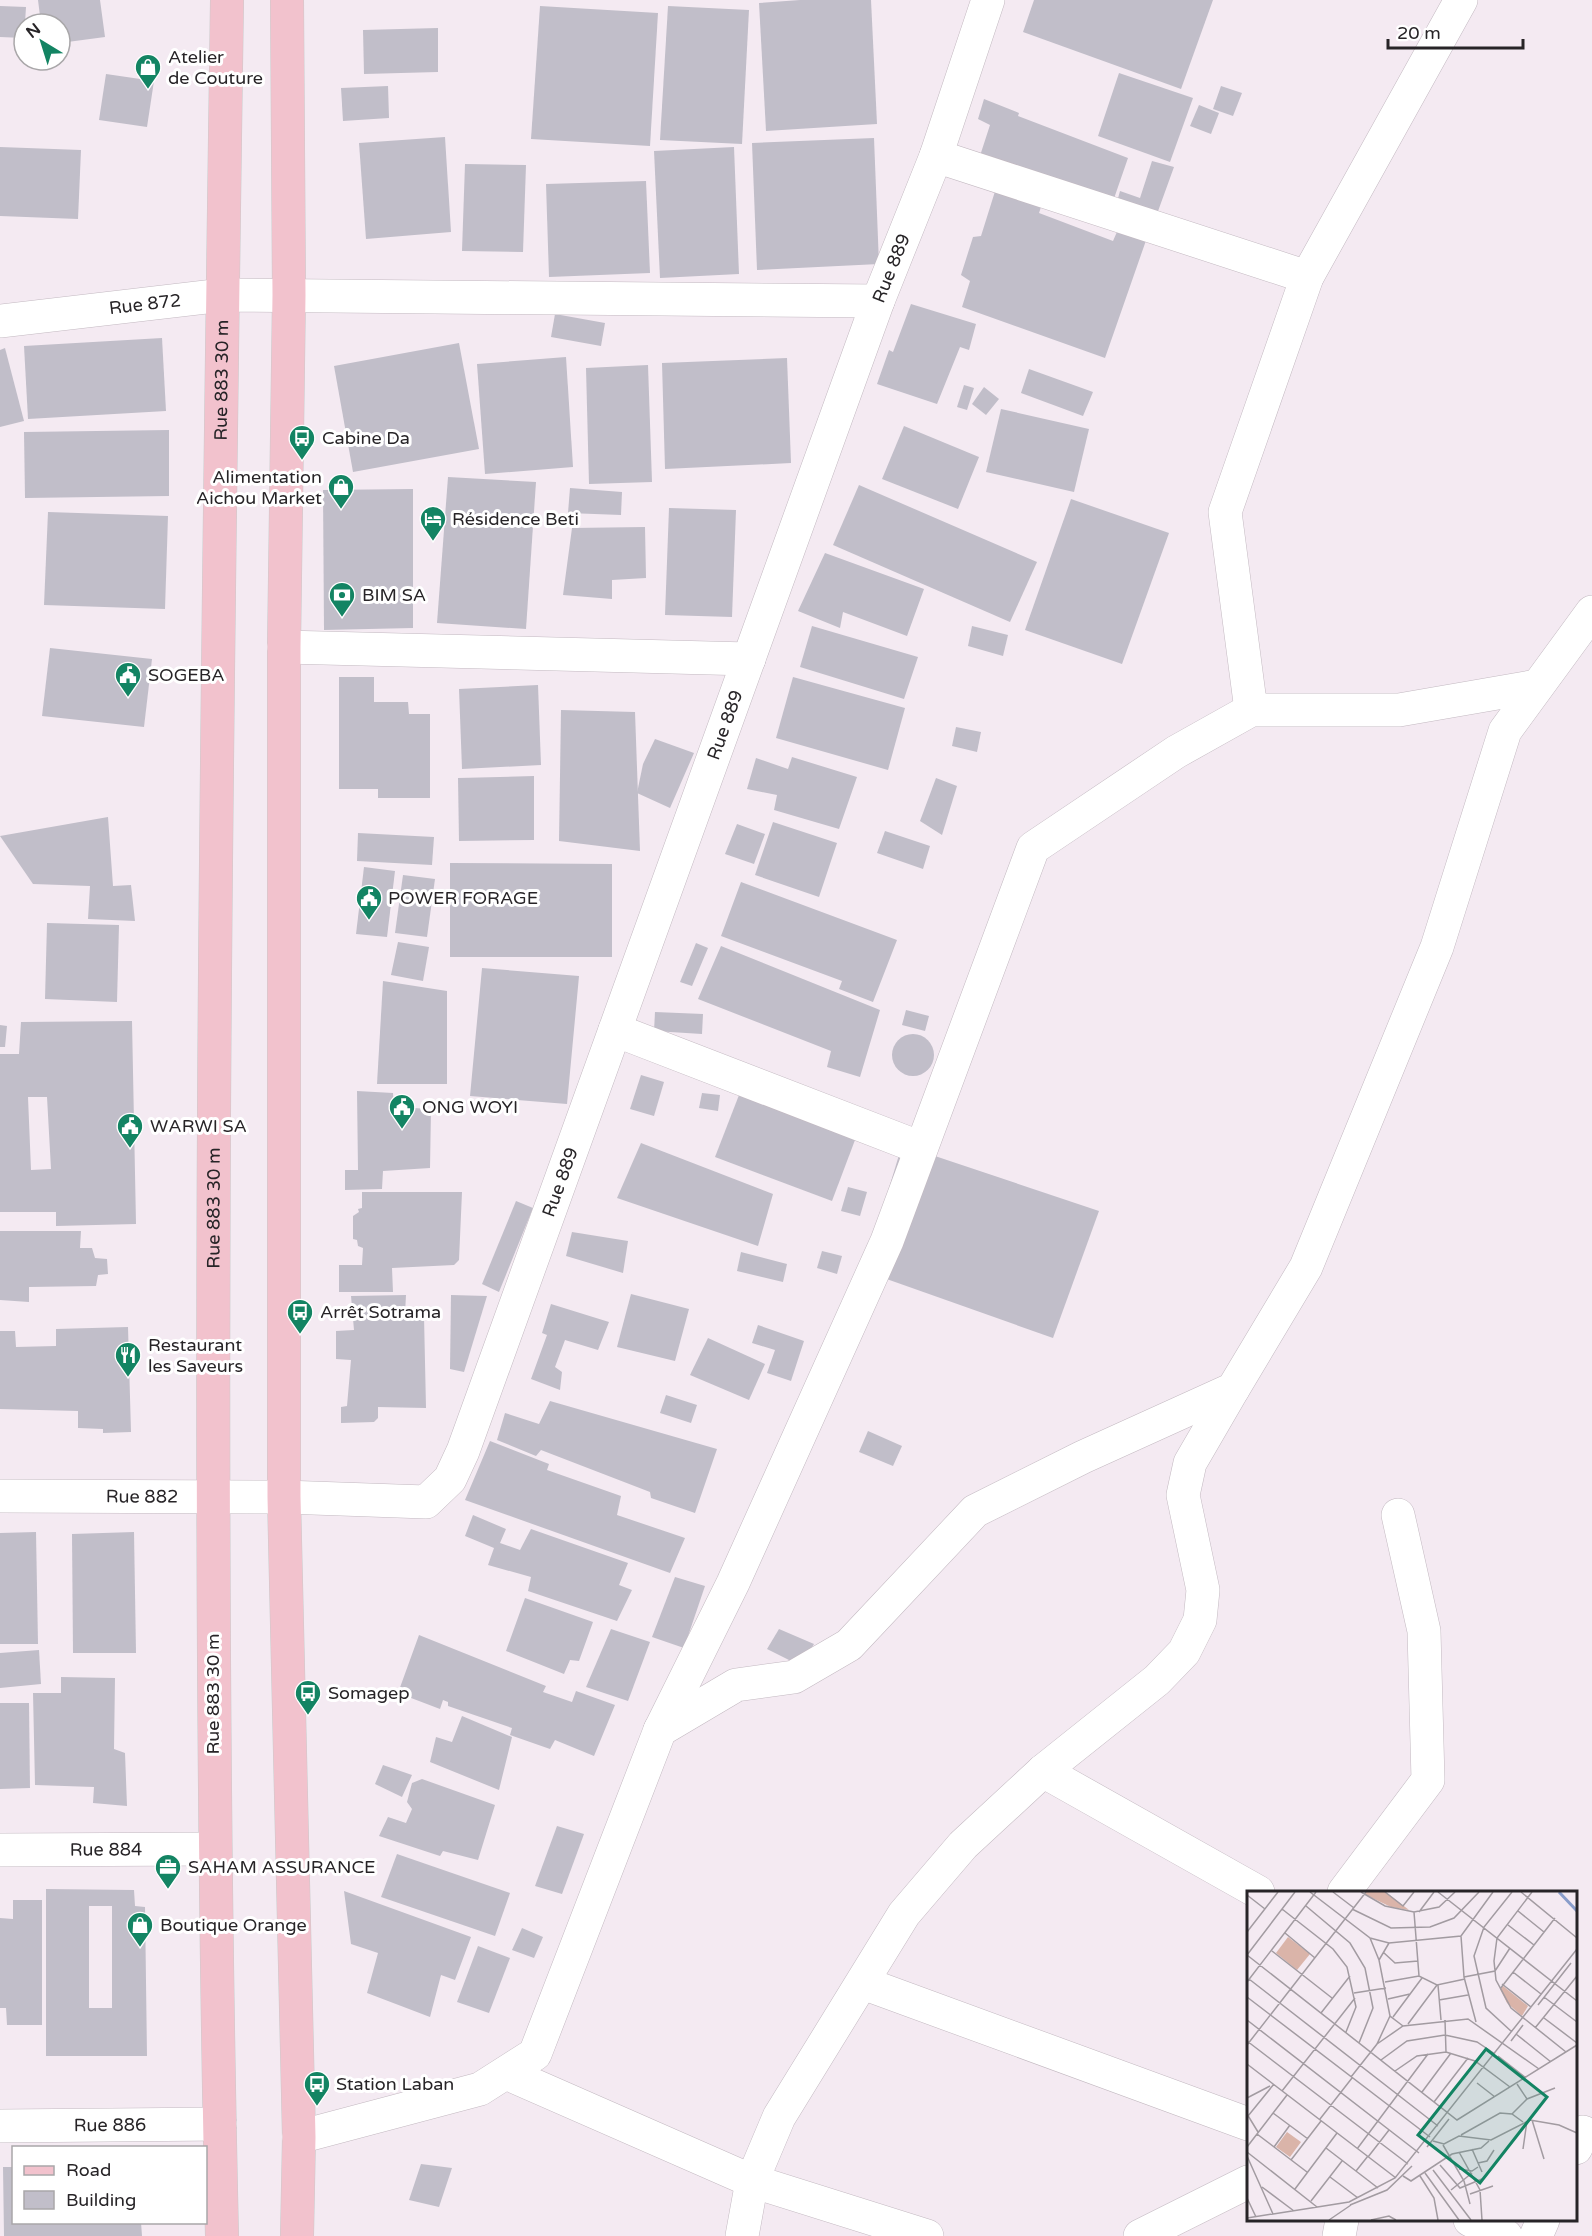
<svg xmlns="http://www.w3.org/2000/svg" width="1592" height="2236" font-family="'Varela Round',sans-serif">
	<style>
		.building { fill: #c1bec9; fill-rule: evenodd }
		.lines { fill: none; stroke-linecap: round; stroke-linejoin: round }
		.minor-casing { stroke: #c3b9c1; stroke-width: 34 }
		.primary-casing { stroke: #cbcacb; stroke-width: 34 }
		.minor { stroke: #fff; stroke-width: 33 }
		.primary { stroke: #f2c2cd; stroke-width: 33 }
		.labels { text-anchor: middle; stroke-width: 6; stroke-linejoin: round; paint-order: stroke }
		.poi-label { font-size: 18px; fill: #272427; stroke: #fff; text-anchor: start }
		.street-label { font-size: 18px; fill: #272427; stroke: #fff }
		.inset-river { fill: none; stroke: #899dca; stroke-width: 3 }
		.inset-road { fill: none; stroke: #a29ba1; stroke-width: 1.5 }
		.view { fill: #138463; fill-opacity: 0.15; stroke: #138463; stroke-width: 3 }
		.inset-edge { fill: none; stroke: #272427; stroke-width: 3 }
	</style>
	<rect width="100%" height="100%" fill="#f4eaf2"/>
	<g class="building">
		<path d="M38 0H100L105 37 60 43V24H41Z"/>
		<path d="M800 0H871L877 124 766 131 759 3Z"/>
		<path d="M1034 0H1213L1181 89 1023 32Z"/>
		<path d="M0 6 26 7 24 38 0 37Z"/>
		<path d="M540 6 658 13 650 146 531 139Z"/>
		<path d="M668 6 749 10 742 144 660 140Z"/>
		<path d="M438 28V72L364 74 363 30Z"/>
		<path d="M1119 73 1193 98 1170 162 1098 136Z"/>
		<path d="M106 74 154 81 147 127 99 120Z"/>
		<path d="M388 86 389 118 343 121 341 88Z"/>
		<path d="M1221 86 1242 93 1233 116 1213 109Z"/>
		<path d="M984 99 1019 113 1018 116 1128 158 1110 210 977 165 990 125 978 119Z"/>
		<path d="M1199 105 1219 113 1211 134 1190 126Z"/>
		<path d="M445 137 451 232 366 239 359 143Z"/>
		<path d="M874 138 879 264 757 270 752 143Z"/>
		<path d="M0 147 81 150 78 219 0 216Z"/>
		<path d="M734 147 739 274 660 278 654 151Z"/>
		<path d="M1152 161 1174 167 1153 225 1114 213 1120 191 1140 198Z"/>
		<path d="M465 164 526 165 523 252 462 251Z"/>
		<path d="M646 181 650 273 549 277 546 184Z"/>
		<path d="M997 185 1042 204 1039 213 1113 241 1123 218 1150 229 1105 358 962 307 970 281 961 275 973 237 981 236Z"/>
		<path d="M911 304 976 324 969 350 960 347 937 404 877 384 889 350 893 352Z"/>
		<path d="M555 314 605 323 601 346 551 337Z"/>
		<path d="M162 338 166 411 28 419 24 346Z"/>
		<path d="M459 343 479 449 353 472 334 366Z"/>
		<path d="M5 348 24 421 0 427V350Z"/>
		<path d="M566 357 573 467 485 474 477 364Z"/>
		<path d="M787 358 791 463 665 469 662 363Z"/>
		<path d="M648 365 652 482 589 484 586 368Z"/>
		<path d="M1029 369 1093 392 1083 416 1021 393Z"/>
		<path d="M964 385 974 388 967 410 957 407Z"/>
		<path d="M984 387 999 399 986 415 972 404Z"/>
		<path d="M1001 409 1089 429 1074 492 986 472Z"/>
		<path d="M904 426 979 457 958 509 882 479Z"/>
		<path d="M169 430V496L25 498 24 432Z"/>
		<path d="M448 477 536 482 526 629 437 623Z"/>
		<path d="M859 485 1037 562 1010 622 833 545Z"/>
		<path d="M570 488 622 492 621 515 568 513Z"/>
		<path d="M413 489V628L324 630 323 490Z"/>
		<path d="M1071 499 1169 533 1122 664 1025 630Z"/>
		<path d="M669 508 736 510 732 617 665 615Z"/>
		<path d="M48 512 168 516 165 609 44 605Z"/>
		<path d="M645 527 646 578 612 580V599L563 595 572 528Z"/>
		<path d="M825 553 924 589 907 636 843 612 840 628 798 611Z"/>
		<path d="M812 626 918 657 904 699 800 667Z"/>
		<path d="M972 626 1008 635 1003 656 968 646Z"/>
		<path d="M50 648 152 659 144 727 42 716Z"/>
		<path d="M339 677H374V702H408L409 714H430V798H378V789H339Z"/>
		<path d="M793 677 905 708 888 770 776 738Z"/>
		<path d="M538 685 541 765 462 769 459 689Z"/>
		<path d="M561 710 635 712 640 851 559 841Z"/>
		<path d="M956 727 981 732 977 752 952 746Z"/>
		<path d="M655 739 694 753 670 808 637 793 643 764Z"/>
		<path d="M792 757 857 777 839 829 774 810 777 795 747 789 756 758 788 769Z"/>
		<path d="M534 776V840L459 841 458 778Z"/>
		<path d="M936 778 957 786 942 835 920 821Z"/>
		<path d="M108 817 113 886 131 885 135 921 88 919 90 886 33 884 0 836Z"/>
		<path d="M773 822 837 843 819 897 755 875Z"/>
		<path d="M737 824 765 834 754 864 725 854Z"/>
		<path d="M885 831 930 846 923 869 877 853Z"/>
		<path d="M358 833 434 837 432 865 357 861Z"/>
		<path d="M450 863 612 864V957H450Z"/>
		<path d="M364 867 395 871 387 937 356 934Z"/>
		<path d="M403 875 435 879 427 937 395 933Z"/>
		<path d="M741 882 897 940 873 1002 839 989 842 981 721 936Z"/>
		<path d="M47 923 119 925 117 1002 45 999Z"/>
		<path d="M398 942 429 947 423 981 391 975Z"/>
		<path d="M696 943 708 948 692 986 680 982Z"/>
		<path d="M721 946 880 1010 860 1077 827 1067 831 1051 698 999Z"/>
		<path d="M482 968 579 976 567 1104 470 1096Z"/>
		<path d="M383 981 447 991V1084H377Z"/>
		<path d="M906 1010 929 1016 925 1031 902 1025Z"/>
		<path d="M655 1012 703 1014 702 1034 654 1031Z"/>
		<path d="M132 1021 136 1224 56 1226V1212H0V1054H19L21 1022ZM28 1097H47L51 1169 31 1170Z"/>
		<path d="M0 1025 7 1026 5 1047H0Z"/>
		<circle cx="913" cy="1055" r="21"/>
		<path d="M641 1075 664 1082 654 1116 630 1109Z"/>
		<path d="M357 1091 393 1093 394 1107 431 1109 430 1168 383 1171 382 1189 345 1190V1170H358Z"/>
		<path d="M702 1093 720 1095 718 1111 699 1108Z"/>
		<path d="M739 1095 855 1140 832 1201 715 1157Z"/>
		<path d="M641 1143 773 1194 758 1246 617 1198Z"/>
		<path d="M902 1145 1099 1211 1053 1338 864 1271Z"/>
		<path d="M848 1187 867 1192 860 1216 841 1211Z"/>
		<path d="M362 1192H462L459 1260 454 1265 392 1268 393 1292H339V1265H362L363 1248 358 1246 357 1240 353 1239V1216L359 1212 358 1209 362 1208Z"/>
		<path d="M516 1201 533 1208 499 1292 482 1284Z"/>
		<path d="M0 1231H81L80 1248H92L95 1258 107 1259 108 1274 98 1275 96 1286 29 1287V1302L0 1300Z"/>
		<path d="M572 1232 628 1241 623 1273 566 1256Z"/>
		<path d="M822 1251 842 1256 837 1274 817 1268Z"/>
		<path d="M741 1252 787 1264 783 1282 737 1271Z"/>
		<path d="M631 1294 689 1309 675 1361 617 1347Z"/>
		<path d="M406 1295 405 1314 424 1316 426 1408 378 1407V1418L374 1422 341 1423V1407L347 1406 351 1360 336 1359V1331L354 1330 351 1296Z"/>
		<path d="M451 1295 487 1296 464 1372 450 1369Z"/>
		<path d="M551 1304 609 1322 598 1350 565 1340 555 1367 562 1372 560 1390 531 1379 547 1335 542 1333Z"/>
		<path d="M758 1325 804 1341 791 1381 767 1373 775 1350 752 1343Z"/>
		<path d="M128 1327 131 1432 103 1433V1429L78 1428V1411L0 1409V1331H15L16 1347 56 1346V1329Z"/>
		<path d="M708 1338 765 1364 749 1400 690 1375Z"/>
		<path d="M666 1395 697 1405 691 1423 660 1413Z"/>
		<path d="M550 1401 717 1449 695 1513 651 1498 650 1492 541 1450 536 1456 497 1440 505 1413 539 1424Z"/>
		<path d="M868 1431 902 1446 893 1466 859 1452Z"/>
		<path d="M490 1441 549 1464 547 1470 621 1496 617 1515 685 1538 670 1573 465 1500Z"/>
		<path d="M473 1515 506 1529 500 1543 520 1550 531 1529 628 1563 619 1585 632 1590 617 1621 528 1591 531 1577 488 1565 494 1548 465 1536Z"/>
		<path d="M36 1532 38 1644H0V1533Z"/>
		<path d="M134 1532 136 1653H73L72 1534Z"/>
		<path d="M675 1577 705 1586 684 1648 652 1637Z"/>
		<path d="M525 1598 593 1622 579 1661 570 1660 564 1674 506 1651Z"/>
		<path d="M611 1629 650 1642 628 1701 586 1687Z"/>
		<path d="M779 1629 814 1644 801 1666 767 1649Z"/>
		<path d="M419 1635 546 1686 543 1692 572 1702 576 1691 615 1705 594 1756 555 1740 550 1749 510 1735 512 1728 448 1706V1702L443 1700 440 1709 398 1693Z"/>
		<path d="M39 1650 41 1684 0 1688V1653Z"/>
		<path d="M61 1677 115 1678 114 1749 125 1753 127 1806 93 1803 94 1787 35 1785 33 1693H61Z"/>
		<path d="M0 1703H29L30 1788 0 1789Z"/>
		<path d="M462 1716 512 1737 499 1790 430 1762 436 1737 452 1742Z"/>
		<path d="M383 1765 412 1775 402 1797 375 1784Z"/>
		<path d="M422 1779 495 1805 478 1860 443 1851 440 1856 379 1836 388 1817 406 1823 412 1809 407 1802 412 1783Z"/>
		<path d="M557 1826 584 1834 562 1894 535 1886Z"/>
		<path d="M397 1854 510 1893 495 1936 381 1897Z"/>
		<path d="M46 1889 134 1890 135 1906 145 1907 147 2056H46ZM89 1906H112V2008H89Z"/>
		<path d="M344 1891 471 1937 455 1980 441 1975 430 2017 367 1993 378 1953 351 1944Z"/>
		<path d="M13 1900H42V2025H7L6 2008H0V1918L13 1919Z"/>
		<path d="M522 1928 543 1937 534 1958 512 1950Z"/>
		<path d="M478 1946 510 1958 489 2013 457 2002Z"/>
		<path d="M421 2164 452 2168 439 2207 409 2200Z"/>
		<path d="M3 2167H14V2222H141L142 2236H4Z"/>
	</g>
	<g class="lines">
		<g class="minor-casing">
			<g id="minor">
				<path d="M936 156 1307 277"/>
				<path id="s1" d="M0 321 223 295 878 301"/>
				<path d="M284 647 749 659"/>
				<path d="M1251 710 1225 512 1307 277 1461 0"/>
				<path d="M615 1030 921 1148"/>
				<path id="s2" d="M0 1496 284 1497 426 1502 450 1479 463 1451 878 301 936 156 988 0"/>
				<path d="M660 1730 733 1583 887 1241 1033 848 1176 752 1251 710H1399L1537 686"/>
				<path d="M1043 1771 1258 1892"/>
				<path id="s3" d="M0 1850 214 1849"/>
				<path d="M1344 1892 1428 1780 1424 1631 1398 1515"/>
				<path d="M863 1983 1248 2124"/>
				<path d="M506 2073 752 2181 927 2236"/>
				<path id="s4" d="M0 2126 220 2124"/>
				<path d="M299 2137 480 2089 535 2054 660 1730 736 1685 794 1677 849 1645 975 1511 1083 1457 1233 1389 1306 1267 1437 947 1505 731 1592 612"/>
				<path d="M1576 2148 1583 2132"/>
				<path d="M1470 2220 1506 2236"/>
				<path d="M742 2236 752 2181 779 2117 904 1914 963 1845 1043 1771 1157 1680 1184 1652 1200 1620 1203 1590 1183 1495 1190 1463 1233 1389"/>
				<path d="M1140 2236 1248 2182"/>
				<path d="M1339 2236 1342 2220"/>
				<path d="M1536 2236 1543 2220"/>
			</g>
		</g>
		<g class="primary-casing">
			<g id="primary">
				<path d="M287 0 289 295 284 647V1497L299 2137 297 2236"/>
				<path id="s5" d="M222 2236C205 1491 216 745 227 0"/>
			</g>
		</g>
		<use href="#minor" class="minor"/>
		<use href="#primary" class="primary"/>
	</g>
	<defs>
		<g id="shop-pin" transform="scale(1.35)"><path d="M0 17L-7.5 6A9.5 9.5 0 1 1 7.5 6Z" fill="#138463" stroke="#fff"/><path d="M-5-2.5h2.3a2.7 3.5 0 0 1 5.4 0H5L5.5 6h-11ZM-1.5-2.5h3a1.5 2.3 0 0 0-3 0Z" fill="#fff"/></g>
		<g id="bus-pin" transform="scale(1.35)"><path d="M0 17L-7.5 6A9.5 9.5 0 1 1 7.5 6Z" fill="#138463" stroke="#fff"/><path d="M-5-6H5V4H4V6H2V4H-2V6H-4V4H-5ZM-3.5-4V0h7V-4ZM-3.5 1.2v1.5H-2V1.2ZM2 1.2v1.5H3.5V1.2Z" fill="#fff"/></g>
		<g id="hotel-pin" transform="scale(1.35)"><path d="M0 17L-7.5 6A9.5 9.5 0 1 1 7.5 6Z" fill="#138463" stroke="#fff"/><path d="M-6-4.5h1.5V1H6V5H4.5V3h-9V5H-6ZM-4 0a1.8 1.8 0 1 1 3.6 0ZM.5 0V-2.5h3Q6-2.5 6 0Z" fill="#fff"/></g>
		<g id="bank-pin" transform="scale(1.35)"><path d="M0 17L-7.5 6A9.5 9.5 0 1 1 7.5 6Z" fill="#138463" stroke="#fff"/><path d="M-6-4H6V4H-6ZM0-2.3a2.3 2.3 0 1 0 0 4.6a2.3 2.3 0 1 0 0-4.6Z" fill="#fff"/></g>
		<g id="civic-pin" transform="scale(1.35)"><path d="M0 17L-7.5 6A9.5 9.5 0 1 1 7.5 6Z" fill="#138463" stroke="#fff"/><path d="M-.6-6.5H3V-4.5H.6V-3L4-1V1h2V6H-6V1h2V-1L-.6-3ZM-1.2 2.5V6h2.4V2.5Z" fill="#fff"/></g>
		<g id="restaurant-pin" transform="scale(1.35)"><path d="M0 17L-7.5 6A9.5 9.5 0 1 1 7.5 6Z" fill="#138463" stroke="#fff"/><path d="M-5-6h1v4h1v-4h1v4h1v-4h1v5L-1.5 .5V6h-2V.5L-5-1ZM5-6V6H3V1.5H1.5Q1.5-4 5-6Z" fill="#fff"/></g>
		<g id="office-pin" transform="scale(1.35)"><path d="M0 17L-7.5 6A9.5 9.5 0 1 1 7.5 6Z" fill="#138463" stroke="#fff"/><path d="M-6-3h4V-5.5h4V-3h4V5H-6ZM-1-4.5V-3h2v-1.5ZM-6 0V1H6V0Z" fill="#fff"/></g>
	</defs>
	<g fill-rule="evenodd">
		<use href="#shop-pin" x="148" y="67"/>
		<use href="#bus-pin" x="302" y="438"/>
		<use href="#shop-pin" x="341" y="487"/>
		<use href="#hotel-pin" x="433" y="519"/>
		<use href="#bank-pin" x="342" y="595"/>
		<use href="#civic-pin" x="128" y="675"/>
		<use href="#civic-pin" x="369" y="898"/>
		<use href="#civic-pin" x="402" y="1107"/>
		<use href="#civic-pin" x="130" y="1126"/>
		<use href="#bus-pin" x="300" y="1312"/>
		<use href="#restaurant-pin" x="128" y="1355"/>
		<use href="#bus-pin" x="308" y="1693"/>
		<use href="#office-pin" x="168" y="1867"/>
		<use href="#shop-pin" x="140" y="1925"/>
		<use href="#bus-pin" x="317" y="2084"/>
	</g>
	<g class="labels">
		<g class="poi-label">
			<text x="168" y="63">Atelier<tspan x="168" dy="21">de Couture</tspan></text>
			<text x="322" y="444">Cabine Da</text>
			<text x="322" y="483" text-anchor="end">Alimentation<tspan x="322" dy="21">Aichou Market</tspan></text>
			<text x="452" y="525">Résidence Beti</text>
			<text x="362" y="601">BIM SA</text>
			<text x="148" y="681">SOGEBA</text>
			<text x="388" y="904">POWER FORAGE</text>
			<text x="422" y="1113">ONG WOYI</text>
			<text x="150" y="1132">WARWI SA</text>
			<text x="320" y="1318">Arrêt Sotrama</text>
			<text x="148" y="1351">Restaurant<tspan x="148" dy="21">les Saveurs</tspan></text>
			<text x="328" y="1699">Somagep</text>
			<text x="188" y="1873">SAHAM ASSURANCE</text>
			<text x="160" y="1931">Boutique Orange</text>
			<text x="336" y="2090">Station Laban</text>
		</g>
		<g class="street-label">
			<text dy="6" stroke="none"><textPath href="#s2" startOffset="1748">Rue 889</textPath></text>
			<text dy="6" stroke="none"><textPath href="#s1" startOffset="146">Rue 872</textPath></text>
			<text dy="6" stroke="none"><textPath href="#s5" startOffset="1856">Rue 883 30 m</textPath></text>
			<text dy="6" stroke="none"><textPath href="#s2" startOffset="1262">Rue 889</textPath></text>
			<text dy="6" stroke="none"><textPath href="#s2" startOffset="776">Rue 889</textPath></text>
			<text dy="6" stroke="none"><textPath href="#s5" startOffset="1028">Rue 883 30 m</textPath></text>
			<text dy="6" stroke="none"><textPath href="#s2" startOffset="142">Rue 882</textPath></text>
			<text transform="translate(213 1694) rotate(-90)" y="6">Rue 883 30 m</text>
			<text dy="6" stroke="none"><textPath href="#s3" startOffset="106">Rue 884</textPath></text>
			<text dy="6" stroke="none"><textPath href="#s4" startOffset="110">Rue 886</textPath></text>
		</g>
	</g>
	<g transform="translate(1247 1891)">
		<rect width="330" height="330" fill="#f4eaf2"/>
		<path d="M119 1H139L162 19 144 16 117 3ZM41 46 63 63 50 79 29 62ZM256 95 281 115 275 125 260 112 253 98ZM40 241 54 251 43 266 29 256Z" fill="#dab4a9"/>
		<path class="inset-river" d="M312 1 330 20"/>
		<path class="inset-road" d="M63 1 123 47 132 69 143 125 156 135M86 1 107 17M114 1 138 15 167 21 192 16 208 1M138 1 156 15 167 1M191 1 330 110M265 1 237 36 227 65 239 117 265 141M274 1 330 47M285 1 250 47 247 70 249 89 264 117 319 161M0 4 18 18M59 15 103 52 118 77 126 117 112 152M35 18 86 58 100 76 109 116 99 141M105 18 144 37 183 36 207 27 232 1M271 20 297 41M167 21 172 85M172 21 187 1M261 34 287 54M0 41 31 1M38 42 68 67M214 45 217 86 229 131M123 47 142 52 214 45 246 1M25 60 85 107M136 61 148 72 171 70M0 64 210 229 330 154M0 64 48 1M132 69 142 52M266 81 294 103M217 86 248 80 263 57M2 88 191 235M0 91 69 1M138 91 172 85 190 94 218 88M255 93 284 116M191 94 194 129M253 98 308 27M107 102 139 97M0 106 183 246M297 106 330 131M141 108 163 103M192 109 221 104M291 114 324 72M74 122 103 85M146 126 175 87M297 127 330 152M0 129 172 262M198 129 199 161M161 133 190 94M288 137 330 85M269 143 304 171M0 150 161 273M264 150 276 134M130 153 156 135 221 128 292 178M0 154 119 1M251 165 279 187M134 169 160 150 198 144 230 151 248 163M0 173 149 287M148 180 170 165 199 161 228 170 263 196M104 186 130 153 143 125M230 192 248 206M270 193 280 208M35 200 108 107M175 201 204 162M0 207 23 195M187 211 221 167M26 222 61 248M0 223 11 241M265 223 280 208 308 197M1 225 27 193M73 228 105 187M285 229 297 268M10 243 60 281M214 244 253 222 265 223 276 231M186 250 197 253 212 245 244 249 283 229 312 234 330 242M196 254 217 290 223 313M0 256 40 204M27 256 43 234M180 256 202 228M79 257 131 297M110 258 181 163M225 258 235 281M276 258 280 230M0 261 70 316M212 261 233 299 235 329M0 265 26 323M121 266 142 239M44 269 74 230M231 272 240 270 247 259M193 274 213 297 235 288M212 278 225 280 231 276M186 279 224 329M109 280 121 265M178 282 212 329M156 285 164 290 205 263 234 257 242 250M173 285 187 307 191 329M83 286 111 307M15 296 47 320M48 298 90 242M204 299 225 282M223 303 246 295M0 307 9 326M64 310 95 270M103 314 140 299 165 275M0 327 102 311 148 287 330 58M82 329 104 314M124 329 142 325 149 329"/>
		<path class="view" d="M239 158 300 206 233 292 171 244Z"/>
		<rect width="330" height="330" class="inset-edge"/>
	</g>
	<rect x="12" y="2146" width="195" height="78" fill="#ffffff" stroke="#a9a7a9" stroke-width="1.5"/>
	<rect x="24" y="2166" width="30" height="9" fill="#f2c2cd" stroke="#a9a7a9" stroke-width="1.5"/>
	<text x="66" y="2176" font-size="18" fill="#272427">Road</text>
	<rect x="24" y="2191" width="30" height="18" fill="#c1bec9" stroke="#a9a7a9" stroke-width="1.5"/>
	<text x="66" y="2206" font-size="18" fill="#272427">Building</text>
	<g transform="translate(42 42) rotate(322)"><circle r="28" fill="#ffffff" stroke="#a9a7a9" stroke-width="1.5"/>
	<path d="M0-4.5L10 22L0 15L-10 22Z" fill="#138463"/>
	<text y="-9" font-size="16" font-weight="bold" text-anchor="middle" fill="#272427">N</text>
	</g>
	<path d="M1388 39v9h135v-9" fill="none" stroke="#272427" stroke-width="3"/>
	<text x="1397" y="39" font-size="18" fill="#272427" stroke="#ffffff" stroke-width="4.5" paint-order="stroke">20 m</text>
</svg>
